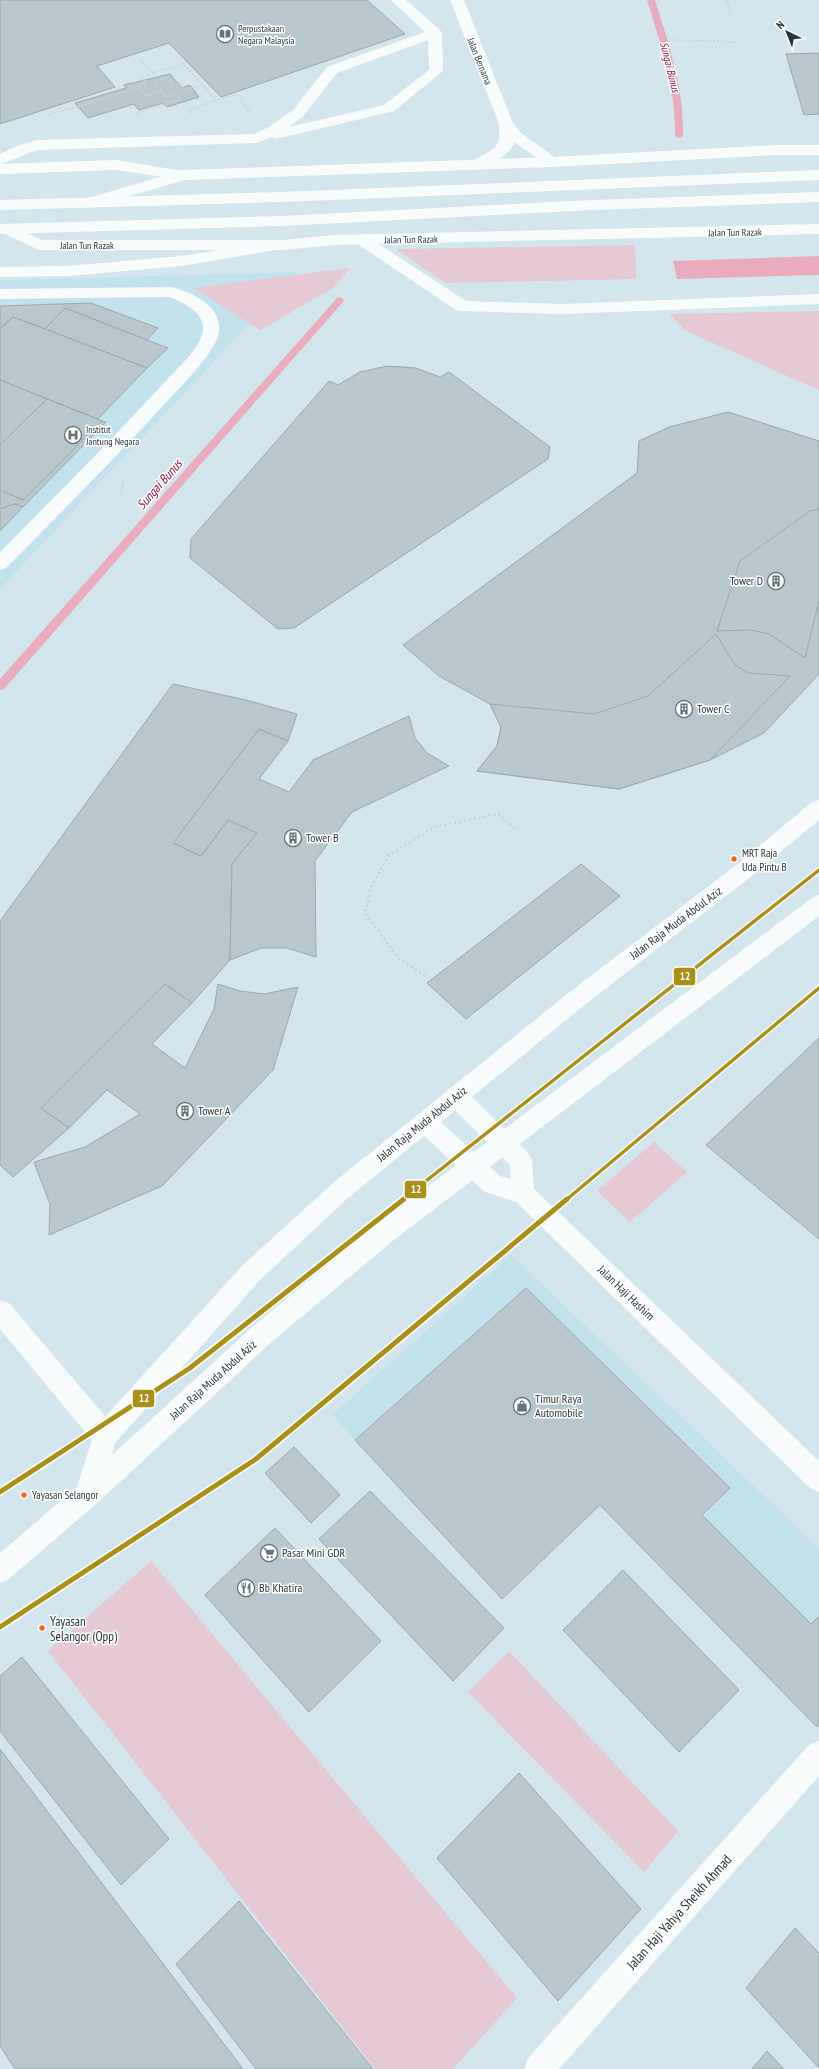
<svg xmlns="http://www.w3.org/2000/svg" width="819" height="2069" font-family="'PT Sans Narrow',sans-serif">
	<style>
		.built { fill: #c2e2ed }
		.green { fill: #e6c9d5 }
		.water { fill: #eaabbf }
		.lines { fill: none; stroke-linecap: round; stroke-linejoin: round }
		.stream { fill: #eaabbf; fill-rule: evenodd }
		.building { fill: #b8c7cd; stroke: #99a8ad }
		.path-far1 { stroke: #ccd2d4; stroke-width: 2; stroke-dasharray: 1.5 2; stroke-linecap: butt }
		.path { stroke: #ccd2d4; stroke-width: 2.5; stroke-dasharray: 2 3; stroke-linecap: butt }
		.lane { fill: #f8fbfc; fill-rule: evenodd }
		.street { fill: #f8fbfc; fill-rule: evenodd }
		.secondary { fill: #f8fbfc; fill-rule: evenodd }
		.primary { fill: #f8fbfc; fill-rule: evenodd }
		.metro-1-far1-casing { stroke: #fff; stroke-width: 6 }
		.metro-1-casing { stroke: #fff; stroke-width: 8 }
		.metro-1-far1 { stroke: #a99017; stroke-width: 3.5 }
		.metro-1 { stroke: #a99017; stroke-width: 5 }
		.bus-dot { fill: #f26522; stroke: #fff; stroke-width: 1.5 }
		.labels { text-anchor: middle; stroke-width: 3; stroke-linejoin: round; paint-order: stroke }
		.far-poi-label { font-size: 10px; fill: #28363a; stroke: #fff; text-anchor: start }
		.far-street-label { font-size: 10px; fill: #28363a; stroke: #fff }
		.far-water-label { font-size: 11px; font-style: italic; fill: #871441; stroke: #fff }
		.bus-label { font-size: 11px; fill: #28363a; stroke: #fff; text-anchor: start }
		.poi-label { font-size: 12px; fill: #28363a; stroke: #fff; text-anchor: start }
		.street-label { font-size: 12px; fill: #28363a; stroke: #fff }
		.water-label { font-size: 13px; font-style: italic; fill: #871441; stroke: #fff }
		.near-bus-label { font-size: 13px; fill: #28363a; stroke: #fff; text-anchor: start }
		.near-street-label { font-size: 14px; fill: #28363a; stroke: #fff }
		.line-badge { stroke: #fff; stroke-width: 1.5 }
		.badge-label { font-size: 11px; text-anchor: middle; font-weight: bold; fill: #fff }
	</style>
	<rect width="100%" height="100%" fill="#d3e6ed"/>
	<g class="built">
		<path d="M298 272 0 589V280Z"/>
		<path d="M511 1255 819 1548V1684L601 1495 501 1595 332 1415Z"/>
	</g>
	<g class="green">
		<path d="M635 245 636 279 445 283 396 249Z"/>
		<path d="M350 268 334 287 261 330 193 288Z"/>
		<path d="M819 311V390L686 331 669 314Z"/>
		<path d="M654 1142 687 1172 630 1222 597 1191Z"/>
		<path d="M151 1561 517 1998 453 2069H375L48 1651Z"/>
		<path d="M509 1651 678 1831 644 1872 468 1692Z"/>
	</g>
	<path class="water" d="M819 256V275L677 279 673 261Z"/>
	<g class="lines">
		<g class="stream">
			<path d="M647 0H655C669 45 684 88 683 136L679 138 675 136C676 88 661 45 647 0Z"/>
			<path d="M340 297 344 300 343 302 4 689 0 690V679L337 298Z"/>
		</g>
	</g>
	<g class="building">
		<path d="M0 0H367L405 34 221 97 169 43 97 66 115 87 0 124Z"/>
		<path d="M819 53V114L804 115 786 54Z"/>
		<path d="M170 74 182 88 190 85 199 97 167 107 163 103 139 110 134 104 88 118 75 103 126 88 124 85Z"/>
		<path d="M91 303 158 328 147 340 65 308 45 329 13 317 0 329V306Z"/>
		<path d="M65 308 147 340 168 348 147 368 45 329Z"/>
		<path d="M13 317 45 329 147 368 98 419 0 380V329Z"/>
		<path d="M387 366 416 368 440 377 449 372 550 447 548 459 294 628 278 629 190 558 191 539 329 381 338 385 360 372Z"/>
		<path d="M0 380 47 399 0 445Z"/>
		<path d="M47 399 102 421 23 500 0 490V445Z"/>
		<path d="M728 412 819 441V674L764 733 710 760 619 789 477 771 497 746 501 727 490 704 439 676 403 645 637 473 639 441 669 427Z"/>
		<path d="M102 421 106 422 23 507 15 504 0 509V490L23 500Z"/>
		<path d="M15 504 23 507 0 531V509Z"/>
		<path d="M819 509V601L805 658 769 634 752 630 717 631 740 561 810 511Z"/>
		<path d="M716 634 735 665 749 673 790 676 710 760 619 789 477 771 497 746 501 727 490 704 594 714 648 696Z"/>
		<path d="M173 684 246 700 297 714 288 741 259 729 173 843 201 856 228 820 257 833 232 864 230 960 192 1003 165 984 41 1108 69 1128 13 1177 0 1165V921Z"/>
		<path d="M409 716 415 738 427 753 449 766 352 812 315 861 316 957 287 948H261L230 960 232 864 257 833 228 820 201 856 173 843 259 729 288 741 259 779 289 792 313 760Z"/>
		<path d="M581 864 620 896 466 1019 427 983Z"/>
		<path d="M165 984 192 1003 152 1044 185 1068 214 1009 218 984 240 991 264 994 298 987 273 1070 162 1186 49 1235 50 1204 34 1162 85 1147 140 1114 107 1090 69 1128 41 1108Z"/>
		<path d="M819 1038V1239L706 1145Z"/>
		<path d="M526 1288 730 1488 702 1515 811 1624 819 1616V1725L817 1727 600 1505 502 1599 355 1440Z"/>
		<path d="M294 1447 340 1495 311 1523 265 1473Z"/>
		<path d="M370 1491 504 1628 453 1681 319 1539Z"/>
		<path d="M275 1528 381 1641 309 1712 205 1595Z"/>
		<path d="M623 1570 739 1690 679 1752 563 1630Z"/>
		<path d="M22 1657 169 1839 121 1885 0 1731V1676Z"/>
		<path d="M0 1749 243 2069H15L0 2046Z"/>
		<path d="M519 1773 641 1909 558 2001 437 1858Z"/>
		<path d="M239 1901 373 2069H256L176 1964Z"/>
		<path d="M795 1928 819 1953V2068L746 1988Z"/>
		<path d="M767 2051 784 2069H752Z"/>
	</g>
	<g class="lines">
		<g class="path-far1">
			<path d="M727 0 731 14"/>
			<path d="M675 40 740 42"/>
			<path d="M140 60 154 73"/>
			<path d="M161 91 154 82 167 78 173 86 180 84 185 90 201 85"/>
			<path d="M192 114 189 110 216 100"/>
			<path d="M137 115 138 112 180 99 174 93 165 96 161 91 146 96 139 88"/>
			<path d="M45 116 139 88 137 86 146 83 141 77 183 64 216 100 237 94 249 111"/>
			<path d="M120 495 124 481"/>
		</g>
		<path class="path" d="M425 976 398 958 365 913 372 885 389 855 435 827 498 814 518 831"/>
		<g class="lane">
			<path d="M391 0H406L440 30 442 33 443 71 394 111 276 139 271 137 257 143 37 150 1 164 116 160 189 172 192 175 189 178 184 180 116 170 0 174V154L17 146 36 140 254 134 269 127 293 110 327 67 425 32ZM428 40 429 70 384 105 289 127 303 116 337 73Z"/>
			<path d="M362 235 368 237 466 301 562 304 819 294V304L562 314 462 311 456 310 356 243 354 240 356 237Z"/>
			<path d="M280 240 286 242 288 245 286 248 182 266 68 276 0 277V267L68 266 182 256Z"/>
			<path d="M171 287C191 292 221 305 219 330 219 339 212 349 206 357 190 379 168 399 150 420 103 470 55 519 6 568L0 570V552C54 497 109 443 161 386 173 372 200 350 203 331 205 312 184 303 169 297L0 299V289Z"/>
			<path d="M0 1300 9 1303 114 1427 118 1436 114 1445 105 1448 96 1445 0 1329Z"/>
		</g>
		<g class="street">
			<path d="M450 0H464L512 121 520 132 557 159 560 162 557 165H547L514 142C512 155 481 171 469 168L466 165C469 161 473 160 477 158 498 148 502 144 498 121Z"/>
			<path d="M456 1086 464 1089 529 1154 532 1161 534 1189 819 1461V1492L810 1488 516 1202 485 1192 417 1129 414 1122 417 1115 425 1112 433 1115 500 1176 511 1179 510 1165 448 1103 445 1096 448 1089Z"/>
			<path d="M819 1741V1776L559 2069H524L528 2058 809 1745Z"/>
		</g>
		<g class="secondary">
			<path d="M777 145H819V155H777L552 167 185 180 87 208 81 206 79 203 81 200 184 170 552 157Z"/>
			<path d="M7 224 42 240H283L334 235 819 224V234L334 245 283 250H39L1 232V226Z"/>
			<path d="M819 800V820L753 875 587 1003 349 1197 259 1281 115 1443 112 1455 258 1322 379 1223 812 898 819 895V916L395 1239 276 1338 96 1504 9 1579 0 1583V1553L77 1487 96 1427 243 1265 333 1183 571 991 739 863 812 802Z"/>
		</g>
		<g class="primary">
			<path d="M819 170V180L281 202 0 210V200L281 192Z"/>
			<path d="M819 192V202L593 210 281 226 0 234V224L281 216 593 200Z"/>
		</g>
		<g class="metro-1-far1-casing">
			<g id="metro-1-far1">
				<path d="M402 1200 819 870"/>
				<path d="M566 1200 819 988"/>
			</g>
		</g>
		<g class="metro-1-casing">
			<g id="metro-1">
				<path d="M0 1492 190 1368 404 1199"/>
				<path d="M0 1627 256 1459 567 1199"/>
			</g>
		</g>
		<use href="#metro-1-far1" class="metro-1-far1"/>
		<use href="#metro-1" class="metro-1"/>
	</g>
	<defs>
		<g id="library-ring" transform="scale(0.9)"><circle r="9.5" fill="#fff" stroke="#647479" stroke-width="1.5"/><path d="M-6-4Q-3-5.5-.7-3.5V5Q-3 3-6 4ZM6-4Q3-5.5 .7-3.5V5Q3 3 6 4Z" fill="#647479"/></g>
		<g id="hospital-ring" transform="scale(0.9)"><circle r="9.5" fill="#fff" stroke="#647479" stroke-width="1.5"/><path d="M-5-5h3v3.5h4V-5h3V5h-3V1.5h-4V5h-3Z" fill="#647479"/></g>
		<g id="building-ring" transform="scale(0.9)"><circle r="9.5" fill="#fff" stroke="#647479" stroke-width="1.5"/><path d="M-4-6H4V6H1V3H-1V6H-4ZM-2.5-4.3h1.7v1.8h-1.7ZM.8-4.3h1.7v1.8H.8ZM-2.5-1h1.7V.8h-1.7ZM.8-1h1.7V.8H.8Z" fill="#647479"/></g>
		<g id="shop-ring" transform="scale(0.9)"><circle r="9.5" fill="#fff" stroke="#647479" stroke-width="1.5"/><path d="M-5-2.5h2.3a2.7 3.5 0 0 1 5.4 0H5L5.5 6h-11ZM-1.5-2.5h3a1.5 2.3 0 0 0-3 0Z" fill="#647479"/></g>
		<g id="supermarket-ring" transform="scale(0.9)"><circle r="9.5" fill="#fff" stroke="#647479" stroke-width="1.5"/><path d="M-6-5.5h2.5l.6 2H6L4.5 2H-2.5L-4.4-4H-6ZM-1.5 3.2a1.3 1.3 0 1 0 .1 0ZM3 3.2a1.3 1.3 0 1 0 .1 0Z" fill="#647479"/></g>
		<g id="restaurant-ring" transform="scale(0.9)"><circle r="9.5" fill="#fff" stroke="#647479" stroke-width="1.5"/><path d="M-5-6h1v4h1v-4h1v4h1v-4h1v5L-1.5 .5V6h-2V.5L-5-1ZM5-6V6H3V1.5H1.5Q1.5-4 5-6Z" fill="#647479"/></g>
	</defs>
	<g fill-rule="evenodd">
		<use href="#library-ring" x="225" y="34"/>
		<use href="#hospital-ring" x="73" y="435"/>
		<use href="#building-ring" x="776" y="581"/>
		<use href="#building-ring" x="684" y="709"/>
		<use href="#building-ring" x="293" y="838"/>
		<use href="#building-ring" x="185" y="1111"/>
		<use href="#shop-ring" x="522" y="1406"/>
		<use href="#supermarket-ring" x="269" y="1553"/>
		<use href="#restaurant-ring" x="246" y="1588"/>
	</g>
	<g class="bus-dot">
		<circle cx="734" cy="859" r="3.5"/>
		<circle cx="24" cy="1495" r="3.5"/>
		<circle cx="42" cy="1628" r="3.5"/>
	</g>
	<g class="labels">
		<g class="far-poi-label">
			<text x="238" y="32">Perpustakaan<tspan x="238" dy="12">Negara Malaysia</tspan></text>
			<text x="86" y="433">Institut<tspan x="86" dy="12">Jantung Negara</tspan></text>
		</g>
		<g class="far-street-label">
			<text transform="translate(480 61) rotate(68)" y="4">Jalan Bernama</text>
			<text transform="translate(735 232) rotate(-1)" y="4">Jalan Tun Razak</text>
			<text transform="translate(411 239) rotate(-1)" y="4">Jalan Tun Razak</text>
			<text x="87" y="249">Jalan Tun Razak</text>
		</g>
		<g class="far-water-label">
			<text transform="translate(670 67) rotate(76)" y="4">Sungai Bunus</text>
		</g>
		<g class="bus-label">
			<text x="742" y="857">MRT Raja<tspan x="742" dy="14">Uda Pintu B</tspan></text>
			<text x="32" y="1499">Yayasan Selangor</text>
		</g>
		<g class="poi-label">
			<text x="763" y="585" text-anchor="end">Tower D</text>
			<text x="697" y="713">Tower C</text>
			<text x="306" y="842">Tower B</text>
			<text x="198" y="1115">Tower A</text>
			<text x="535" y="1403">Timur Raya<tspan x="535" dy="14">Automobile</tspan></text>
			<text x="282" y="1557">Pasar Mini GDR</text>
			<text x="259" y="1592">Bb Khatira</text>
		</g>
		<g class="street-label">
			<text transform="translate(676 923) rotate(-37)" y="4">Jalan Raja Muda Abdul Aziz</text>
			<text transform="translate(422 1124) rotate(-39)" y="4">Jalan Raja Muda Abdul Aziz</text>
			<text transform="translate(626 1293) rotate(44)" y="4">Jalan Haji Hashim</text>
			<text transform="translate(213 1380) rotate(-42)" y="4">Jalan Raja Muda Abdul Aziz</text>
		</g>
		<g class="water-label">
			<text transform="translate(159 484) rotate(-49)" y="5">Sungai Bunus</text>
		</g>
		<g class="near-bus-label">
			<text x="50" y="1626">Yayasan<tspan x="50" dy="15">Selangor (Opp)</tspan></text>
		</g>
		<g class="near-street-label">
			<text transform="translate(679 1912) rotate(-48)" y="5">Jalan Haji Yahya Sheikh Ahmad</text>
		</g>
	</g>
	<g class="line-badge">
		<rect x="673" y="967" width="23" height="19" rx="4" fill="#a99017"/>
		<rect x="404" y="1180" width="23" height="19" rx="4" fill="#a99017"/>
		<rect x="132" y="1389" width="23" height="19" rx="4" fill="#a99017"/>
	</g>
	<g class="badge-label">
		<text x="685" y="980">12</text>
		<text x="416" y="1193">12</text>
		<text x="144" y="1402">12</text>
	</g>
	<g transform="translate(787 32) rotate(317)" stroke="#ffffff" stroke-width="3" paint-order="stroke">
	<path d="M0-3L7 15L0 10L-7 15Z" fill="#28363a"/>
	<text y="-6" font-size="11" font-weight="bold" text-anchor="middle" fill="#28363a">N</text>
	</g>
</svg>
